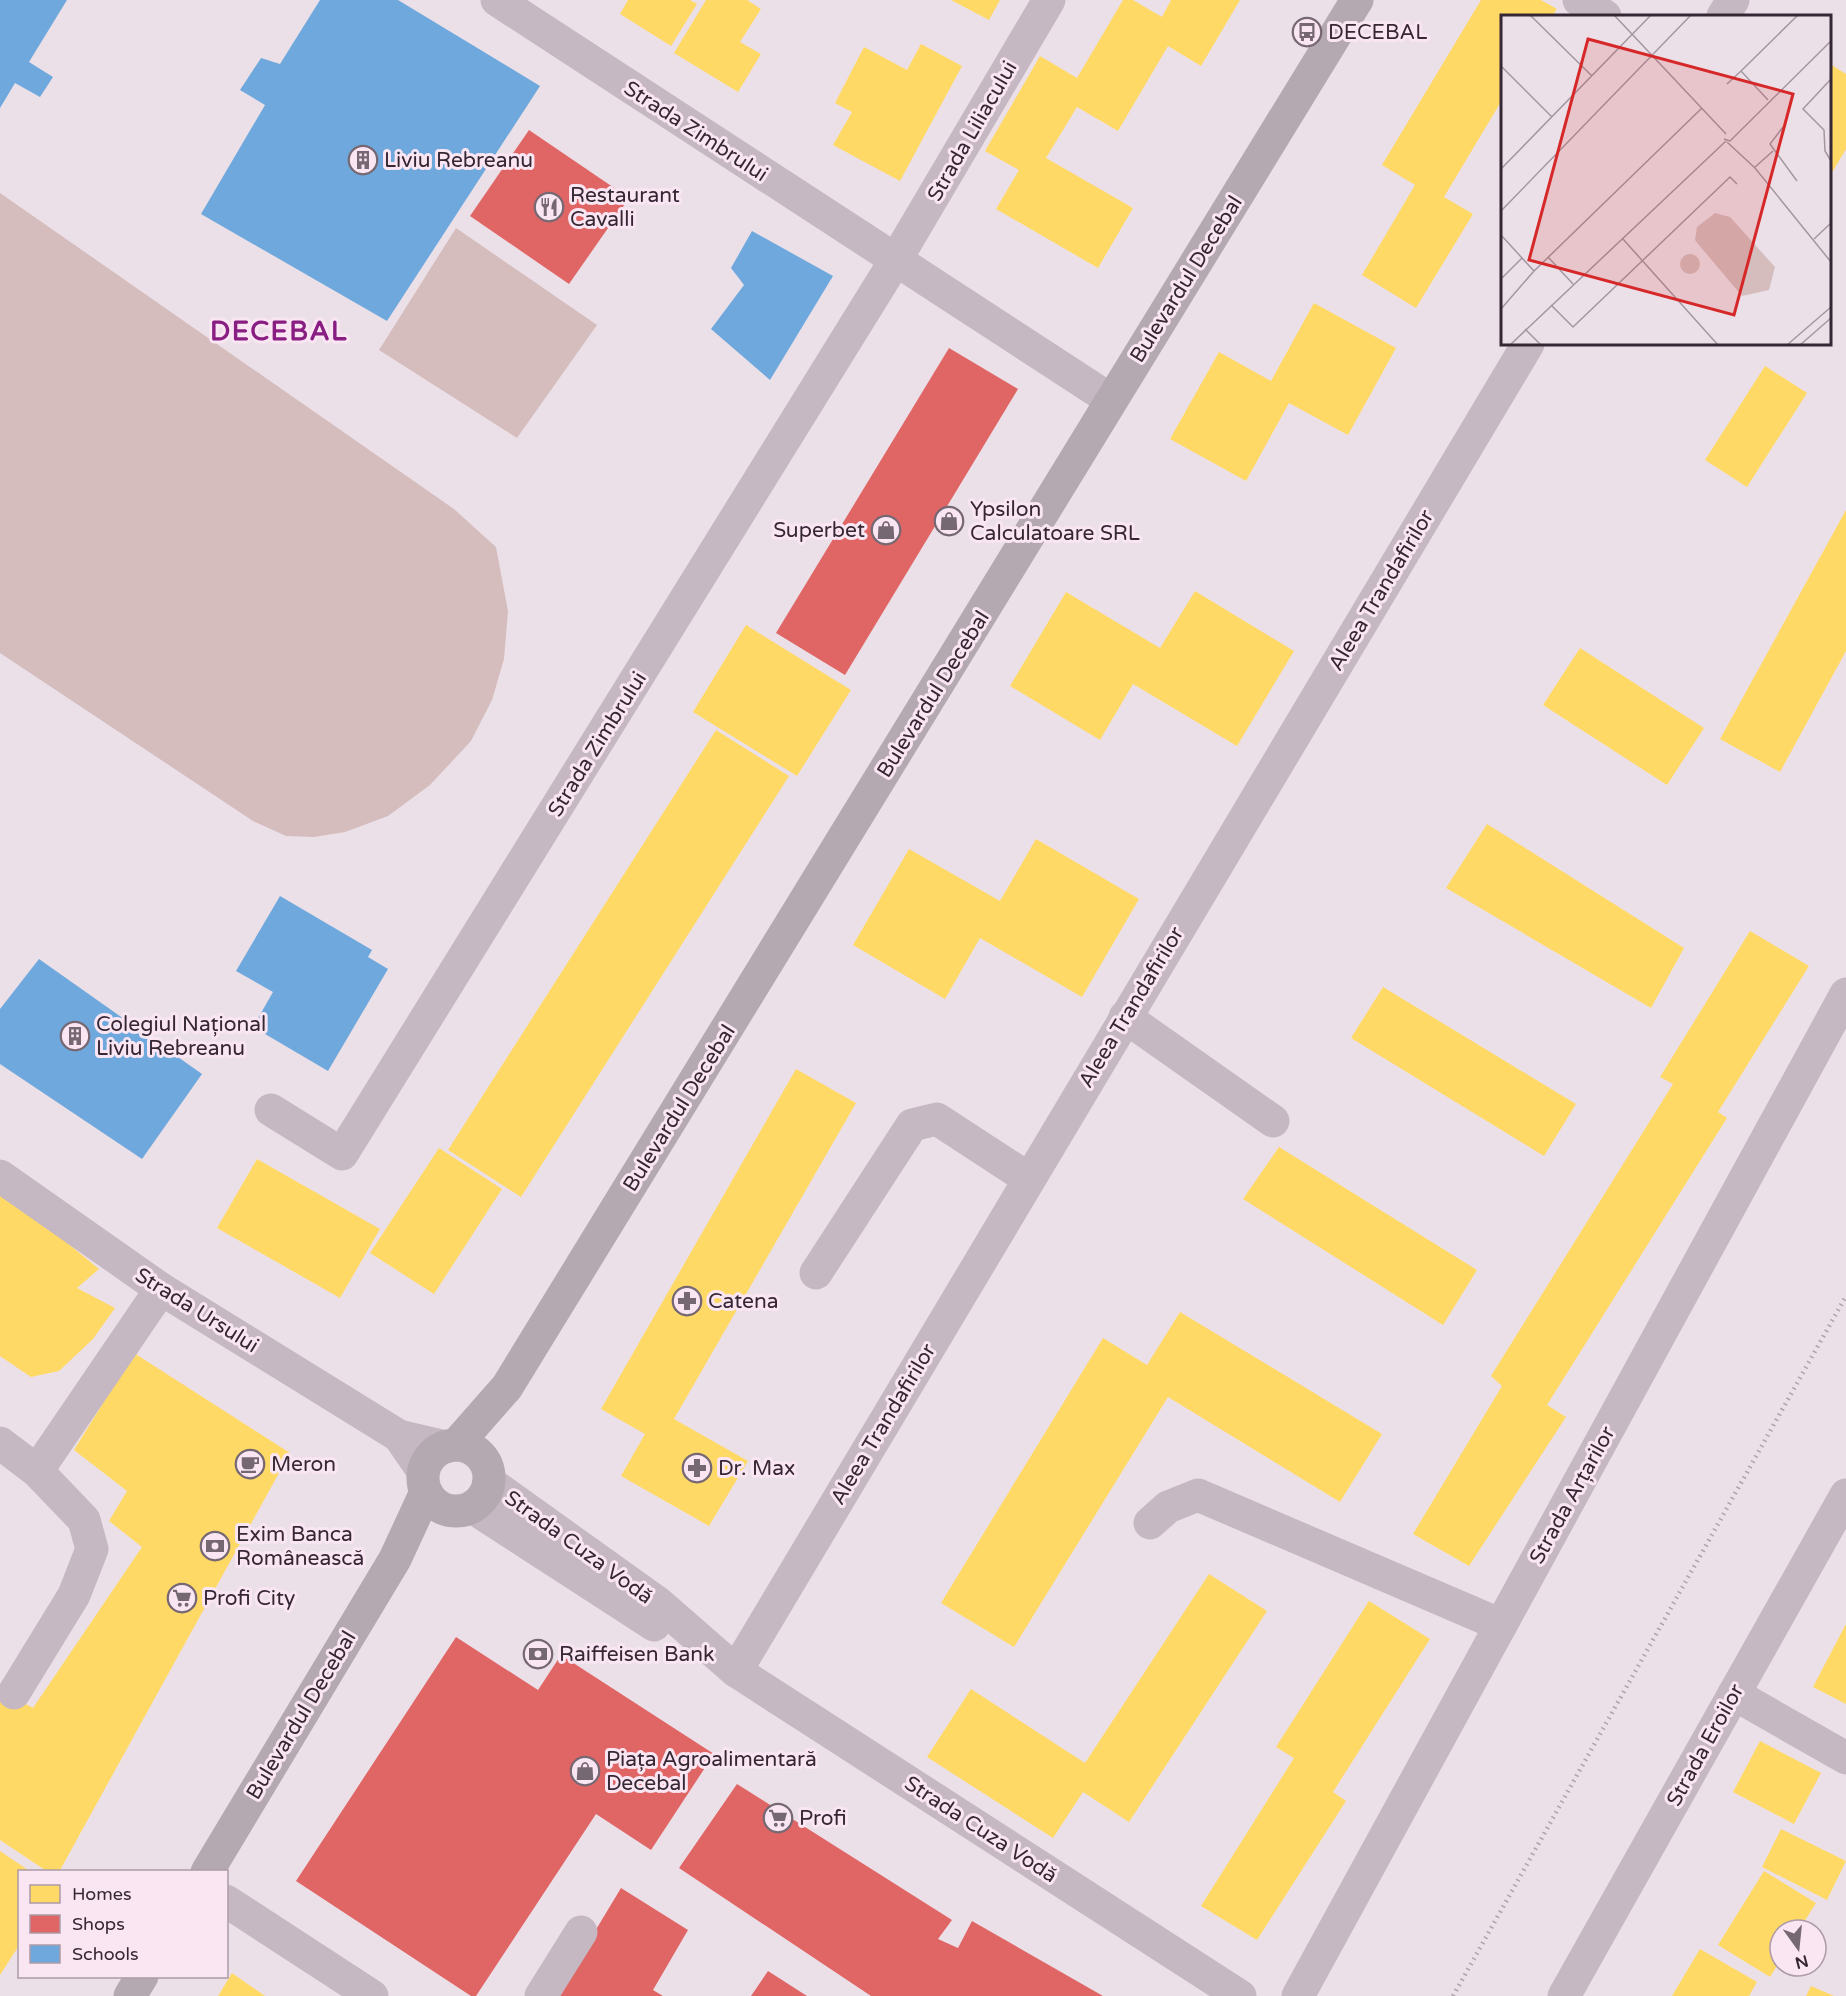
<svg xmlns="http://www.w3.org/2000/svg" width="1846" height="1996" font-family="'Varela Round',sans-serif">
	<style>
		.green { fill: #d5bcbd }
		.homes { fill: #ffd966 }
		.shops { fill: #e06666 }
		.schools { fill: #6fa8dc }
		.lines { fill: none; stroke-linecap: round; stroke-linejoin: round }
		.minor { stroke: #c6b8c2; stroke-width: 33 }
		.major { stroke: #b4a8b1; stroke-width: 33 }
		.rail { stroke: #ada3ab; stroke-width: 4.5; stroke-dasharray: 1.5 4.5; stroke-linecap: butt }
		.labels { text-anchor: middle; stroke-width: 6; stroke-linejoin: round; paint-order: stroke }
		.poi-label { font-size: 21px; fill: #362734; stroke: #fae6f3; text-anchor: start }
		.street-label { font-size: 21px; fill: #362734; stroke: #fae6f3 }
		.district-label { font-size: 27px; font-weight: bold; letter-spacing: 1.5px; fill: #881d82; stroke: #fae6f3 }
		.inset-road { fill: none; stroke: #a396a0; stroke-width: 1.5 }
		.view { fill: #d62828; fill-opacity: 0.15; stroke: #d62828; stroke-width: 3 }
		.inset-edge { fill: none; stroke: #362734; stroke-width: 3 }
	</style>
	<rect width="100%" height="100%" fill="#ece0e8"/>
	<g class="green">
		<path d="M0 193 454 509 496 547 508 611 504 659 492 700 471 741 430 785 388 816 345 832 314 837 286 836 253 821 0 653Z"/>
		<path d="M456 228 597 325 517 438 379 350Z"/>
	</g>
	<g class="homes">
		<path d="M628 0H690L697 4 671 46 620 14Z"/>
		<path d="M706 0H747L761 9 740 42 761 54 738 92 674 53Z"/>
		<path d="M951 0H1000L989 20Z"/>
		<path d="M1123 0H1133L1162 17 1171 0H1240L1201 66 1168 46 1118 131 1077 107 1046 158 1133 208 1098 268 996 209 1019 170 985 151 1040 56 1077 78Z"/>
		<path d="M1481 0H1541L1557 9 1552 16H1502V100L1444 197 1473 214 1416 308 1362 275 1415 185 1382 165Z"/>
		<path d="M921 44 962 66 900 181 833 145 852 112 835 103 864 47 907 70Z"/>
		<path d="M1830 64 1846 74V149L1830 176Z"/>
		<path d="M1314 303 1396 348 1348 435 1289 403 1246 481 1170 439 1219 352 1271 381Z"/>
		<path d="M1765 366 1807 393 1747 487 1705 460Z"/>
		<path d="M1846 510V651L1780 772 1720 739Z"/>
		<path d="M1195 591 1294 651 1237 746 1133 684 1100 740 1010 686 1066 592 1160 648Z"/>
		<path d="M746 625 851 690 797 776 693 712Z"/>
		<path d="M1580 648 1704 728 1667 785 1543 705Z"/>
		<path d="M716 730 789 776 521 1197 448 1150Z"/>
		<path d="M1487 824 1684 948 1651 1008 1446 888Z"/>
		<path d="M1036 839 1139 899 1082 997 980 938 945 999 853 945 909 849 1000 901Z"/>
		<path d="M1750 931 1809 966 1718 1112 1727 1118 1547 1405 1566 1417 1469 1566 1413 1534 1502 1386 1491 1376 1673 1084 1660 1077Z"/>
		<path d="M1383 987 1576 1104 1544 1156 1351 1038Z"/>
		<path d="M796 1069 856 1103 674 1419 748 1461 709 1526 621 1476 645 1434 601 1409Z"/>
		<path d="M1279 1147 1477 1270 1443 1325 1243 1199Z"/>
		<path d="M439 1148 502 1189 434 1294 370 1253Z"/>
		<path d="M257 1159 380 1229 340 1298 217 1228Z"/>
		<path d="M0 1188 99 1269 77 1288 115 1308 93 1339 59 1371 31 1377 0 1356Z"/>
		<path d="M1180 1312 1382 1434 1340 1502 1168 1397 1014 1647 941 1603 1103 1338 1147 1365Z"/>
		<path d="M134 1353 290 1453 59 1872H48L0 1840V1690L33 1708 142 1547 109 1521 127 1491 74 1450Z"/>
		<path d="M1209 1574 1267 1611 1129 1822 1083 1792 1053 1838 927 1757 971 1689 1085 1763Z"/>
		<path d="M1369 1601 1430 1639 1333 1792 1346 1801 1257 1940 1201 1906 1294 1758 1276 1747Z"/>
		<path d="M1846 1624V1704L1813 1687Z"/>
		<path d="M1760 1741 1821 1773 1794 1824 1733 1792Z"/>
		<path d="M1781 1829 1846 1861 1827 1900 1762 1867Z"/>
		<path d="M0 1851 31 1872H20V1944L0 1975Z"/>
		<path d="M1764 1871 1816 1903 1799 1930H1780V1961L1770 1977 1718 1945Z"/>
		<path d="M1700 1949 1757 1982 1749 1996H1672Z"/>
		<path d="M232 1973 265 1996H218Z"/>
		<path d="M1811 1986 1834 1996H1806Z"/>
	</g>
	<g class="shops">
		<path d="M529 130 629 198 569 284 470 216Z"/>
		<path d="M949 348 1018 389 845 675 776 633Z"/>
		<path d="M456 1637 538 1690 561 1655 714 1754 651 1850 596 1814 476 1996H471L296 1881Z"/>
		<path d="M737 1784 952 1920 938 1939 958 1948 972 1921 1103 1996H871L679 1868Z"/>
		<path d="M621 1888 688 1930 653 1990 663 1996H556Z"/>
		<path d="M768 1971 807 1996H751Z"/>
	</g>
	<g class="schools">
		<path d="M0 0H67L29 62 53 77 40 97 15 83 0 108Z"/>
		<path d="M320 0H398L540 86 387 321 201 214 265 105 240 90 261 58 280 64Z"/>
		<path d="M752 231 833 276 770 380 711 329 744 285 731 268Z"/>
		<path d="M280 896 372 950 368 957 388 969 328 1071 253 1027 273 992 236 971Z"/>
		<path d="M39 959 202 1074 142 1159 0 1064V1009Z"/>
	</g>
	<g class="lines">
		<g class="minor">
			<path d="M497 0 1111 400"/>
			<path d="M1579 0 1605 16"/>
			<path d="M1723 16 1733 0"/>
			<path d="M1125 1017 1273 1121"/>
			<path d="M271 1110 342 1154 895 261 1049 0"/>
			<path d="M0 1176 161 1289 399 1436 446 1447"/>
			<path d="M816 1273 912 1125 937 1119 1029 1179"/>
			<path d="M399 1436 423 1471"/>
			<path d="M0 1443 37 1471 84 1520 92 1549 74 1595 14 1693"/>
			<path d="M37 1471 161 1289"/>
			<path d="M489 1482 658 1603 736 1671 1240 1996"/>
			<path d="M472 1507 654 1625"/>
			<path d="M1150 1523 1168 1507 1198 1495 1501 1625"/>
			<path d="M736 1671 1528 344"/>
			<path d="M1734 1694 1846 1758"/>
			<path d="M226 1901 372 1996"/>
			<path d="M541 1996 581 1932"/>
			<path d="M1298 1996 1846 994"/>
			<path d="M1564 1996 1846 1495"/>
		</g>
		<g class="major">
			<path d="M456 1445 507 1387 1357 0"/>
			<circle cx="456" cy="1478" r="33"/>
			<path d="M207 1872 395 1559 426 1492"/>
			<path d="M130 1996 142 1976"/>
		</g>
		<path class="rail" d="M1453 1996 1846 1296"/>
	</g>
	<defs>
		<g id="bus-ring" transform="scale(1.5)"><circle r="9.5" fill="#fae6f3" stroke="#766873" stroke-width="1.5"/><path d="M-5-6H5V4H4V6H2V4H-2V6H-4V4H-5ZM-3.5-4V0h7V-4ZM-3.5 1.2v1.5H-2V1.2ZM2 1.2v1.5H3.5V1.2Z" fill="#766873"/></g>
		<g id="building-ring" transform="scale(1.5)"><circle r="9.5" fill="#fae6f3" stroke="#766873" stroke-width="1.5"/><path d="M-4-6H4V6H1V3H-1V6H-4ZM-2.5-4.3h1.7v1.8h-1.7ZM.8-4.3h1.7v1.8H.8ZM-2.5-1h1.7V.8h-1.7ZM.8-1h1.7V.8H.8Z" fill="#766873"/></g>
		<g id="restaurant-ring" transform="scale(1.5)"><circle r="9.5" fill="#fae6f3" stroke="#766873" stroke-width="1.5"/><path d="M-5-6h1v4h1v-4h1v4h1v-4h1v5L-1.5 .5V6h-2V.5L-5-1ZM5-6V6H3V1.5H1.5Q1.5-4 5-6Z" fill="#766873"/></g>
		<g id="shop-ring" transform="scale(1.5)"><circle r="9.5" fill="#fae6f3" stroke="#766873" stroke-width="1.5"/><path d="M-5-2.5h2.3a2.7 3.5 0 0 1 5.4 0H5L5.5 6h-11ZM-1.5-2.5h3a1.5 2.3 0 0 0-3 0Z" fill="#766873"/></g>
		<g id="pharmacy-ring" transform="scale(1.5)"><circle r="9.5" fill="#fae6f3" stroke="#766873" stroke-width="1.5"/><path d="M-2-6h4v4h4v4h-4v4h-4v-4h-4v-4h4Z" fill="#766873"/></g>
		<g id="cafe-ring" transform="scale(1.5)"><circle r="9.5" fill="#fae6f3" stroke="#766873" stroke-width="1.5"/><path d="M-5.5-4.5H6V0H3Q3 3.5 0 3.5H-2.5Q-5.5 3.5-5.5 0ZM3-3.2v2h1.7v-2ZM-6 4.5H4V6H-6Z" fill="#766873"/></g>
		<g id="bank-ring" transform="scale(1.5)"><circle r="9.5" fill="#fae6f3" stroke="#766873" stroke-width="1.5"/><path d="M-6-4H6V4H-6ZM0-2.3a2.3 2.3 0 1 0 0 4.6a2.3 2.3 0 1 0 0-4.6Z" fill="#766873"/></g>
		<g id="supermarket-ring" transform="scale(1.5)"><circle r="9.5" fill="#fae6f3" stroke="#766873" stroke-width="1.5"/><path d="M-6-5.5h2.5l.6 2H6L4.5 2H-2.5L-4.4-4H-6ZM-1.5 3.2a1.3 1.3 0 1 0 .1 0ZM3 3.2a1.3 1.3 0 1 0 .1 0Z" fill="#766873"/></g>
	</defs>
	<g fill-rule="evenodd">
		<use href="#bus-ring" x="1307" y="32"/>
		<use href="#building-ring" x="363" y="160"/>
		<use href="#restaurant-ring" x="549" y="207"/>
		<use href="#shop-ring" x="949" y="521"/>
		<use href="#shop-ring" x="886" y="530"/>
		<use href="#building-ring" x="75" y="1036"/>
		<use href="#pharmacy-ring" x="687" y="1301"/>
		<use href="#cafe-ring" x="250" y="1464"/>
		<use href="#pharmacy-ring" x="697" y="1468"/>
		<use href="#bank-ring" x="215" y="1546"/>
		<use href="#supermarket-ring" x="182" y="1598"/>
		<use href="#bank-ring" x="538" y="1654"/>
		<use href="#shop-ring" x="585" y="1771"/>
		<use href="#supermarket-ring" x="778" y="1818"/>
	</g>
	<g class="labels">
		<g class="poi-label">
			<text x="1328" y="39">DECEBAL</text>
			<text x="384" y="167">Liviu Rebreanu</text>
			<text x="570" y="202">Restaurant<tspan x="570" dy="24">Cavalli</tspan></text>
			<text x="970" y="516">Ypsilon<tspan x="970" dy="24">Calculatoare SRL</tspan></text>
			<text x="865" y="537" text-anchor="end">Superbet</text>
			<text x="96" y="1031">Colegiul Național<tspan x="96" dy="24">Liviu Rebreanu</tspan></text>
			<text x="708" y="1308">Catena</text>
			<text x="271" y="1471">Meron</text>
			<text x="718" y="1475">Dr. Max</text>
			<text x="236" y="1541">Exim Banca<tspan x="236" dy="24">Românească</tspan></text>
			<text x="203" y="1605">Profi City</text>
			<text x="559" y="1661">Raiffeisen Bank</text>
			<text x="606" y="1766">Piața Agroalimentară<tspan x="606" dy="24">Decebal</tspan></text>
			<text x="799" y="1825">Profi</text>
		</g>
		<g class="street-label">
			<text transform="translate(696 131) rotate(33)" y="7">Strada Zimbrului</text>
			<text transform="translate(972 131) rotate(-60)" y="7">Strada Liliacului</text>
			<text transform="translate(1186 279) rotate(-58)" y="7">Bulevardul Decebal</text>
			<text transform="translate(1381 590) rotate(-59)" y="7">Aleea Trandafirilor</text>
			<text transform="translate(933 694) rotate(-58)" y="7">Bulevardul Decebal</text>
			<text transform="translate(597 744) rotate(-58)" y="7">Strada Zimbrului</text>
			<text transform="translate(1131 1007) rotate(-59)" y="7">Aleea Trandafirilor</text>
			<text transform="translate(679 1108) rotate(-58)" y="7">Bulevardul Decebal</text>
			<text transform="translate(197 1310) rotate(32)" y="7">Strada Ursului</text>
			<text transform="translate(883 1424) rotate(-59)" y="7">Aleea Trandafirilor</text>
			<text transform="translate(1572 1495) rotate(-61)" y="7">Strada Arțarilor</text>
			<text transform="translate(579 1547) rotate(36)" y="7">Strada Cuza Vodă</text>
			<text transform="translate(301 1715) rotate(-59)" y="7">Bulevardul Decebal</text>
			<text transform="translate(1705 1745) rotate(-61)" y="7">Strada Eroilor</text>
			<text transform="translate(981 1829) rotate(33)" y="7">Strada Cuza Vodă</text>
		</g>
		<g class="district-label">
			<text x="279" y="340">DECEBAL</text>
		</g>
	</g>
	<g transform="translate(1501 15)">
		<rect width="330" height="330" fill="#ece0e8"/>
		<path d="M214 198 229 202 274 252 268 275 241 281 198 230 194 225 196 212ZM179 249a10 10 0 1 1 20 0a10 10 0 1 1-20 0Z" fill="#d5bcbd"/>
		<path class="inset-road" d="M29 0 91 61M113 0 225 119M0 51 51 102M240 56 297 0M330 64 302 94 323 115 324 136 330 146M226 69 240 56 267 85M282 112 269 129 296 166M223 124 229 126 330 26M226 127 254 153 330 247M253 153 272 136M0 154 150 0M0 196 190 0M0 220 33 256M121 223 217 330M313 224 330 208M47 242 72 269M0 264 21 243M50 290 72 312 229 162 236 169M0 294 33 256 201 93M24 314 40 330M9 330 225 126M286 330 330 292M299 330 330 303"/>
		<path class="view" d="M87 24 292 79 233 300 28 245Z"/>
		<rect width="330" height="330" class="inset-edge"/>
	</g>
	<rect x="18" y="1870" width="210" height="108" fill="#fae6f3" stroke="#ac9aa7" stroke-width="1.5"/>
	<rect x="30" y="1885" width="30" height="18" fill="#ffd966" stroke="#ac9aa7" stroke-width="1.5"/>
	<text x="72" y="1900" font-size="18" fill="#362734">Homes</text>
	<rect x="30" y="1915" width="30" height="18" fill="#e06666" stroke="#ac9aa7" stroke-width="1.5"/>
	<text x="72" y="1930" font-size="18" fill="#362734">Shops</text>
	<rect x="30" y="1945" width="30" height="18" fill="#6fa8dc" stroke="#ac9aa7" stroke-width="1.5"/>
	<text x="72" y="1960" font-size="18" fill="#362734">Schools</text>
	<g transform="translate(1798 1948) rotate(165)"><circle r="28" fill="#fae6f3" stroke="#ac9aa7" stroke-width="1.5"/>
	<path d="M0-4.5L10 22L0 15L-10 22Z" fill="#766873"/>
	<text y="-9" font-size="16" font-weight="bold" text-anchor="middle" fill="#362734">N</text>
	</g>
</svg>
